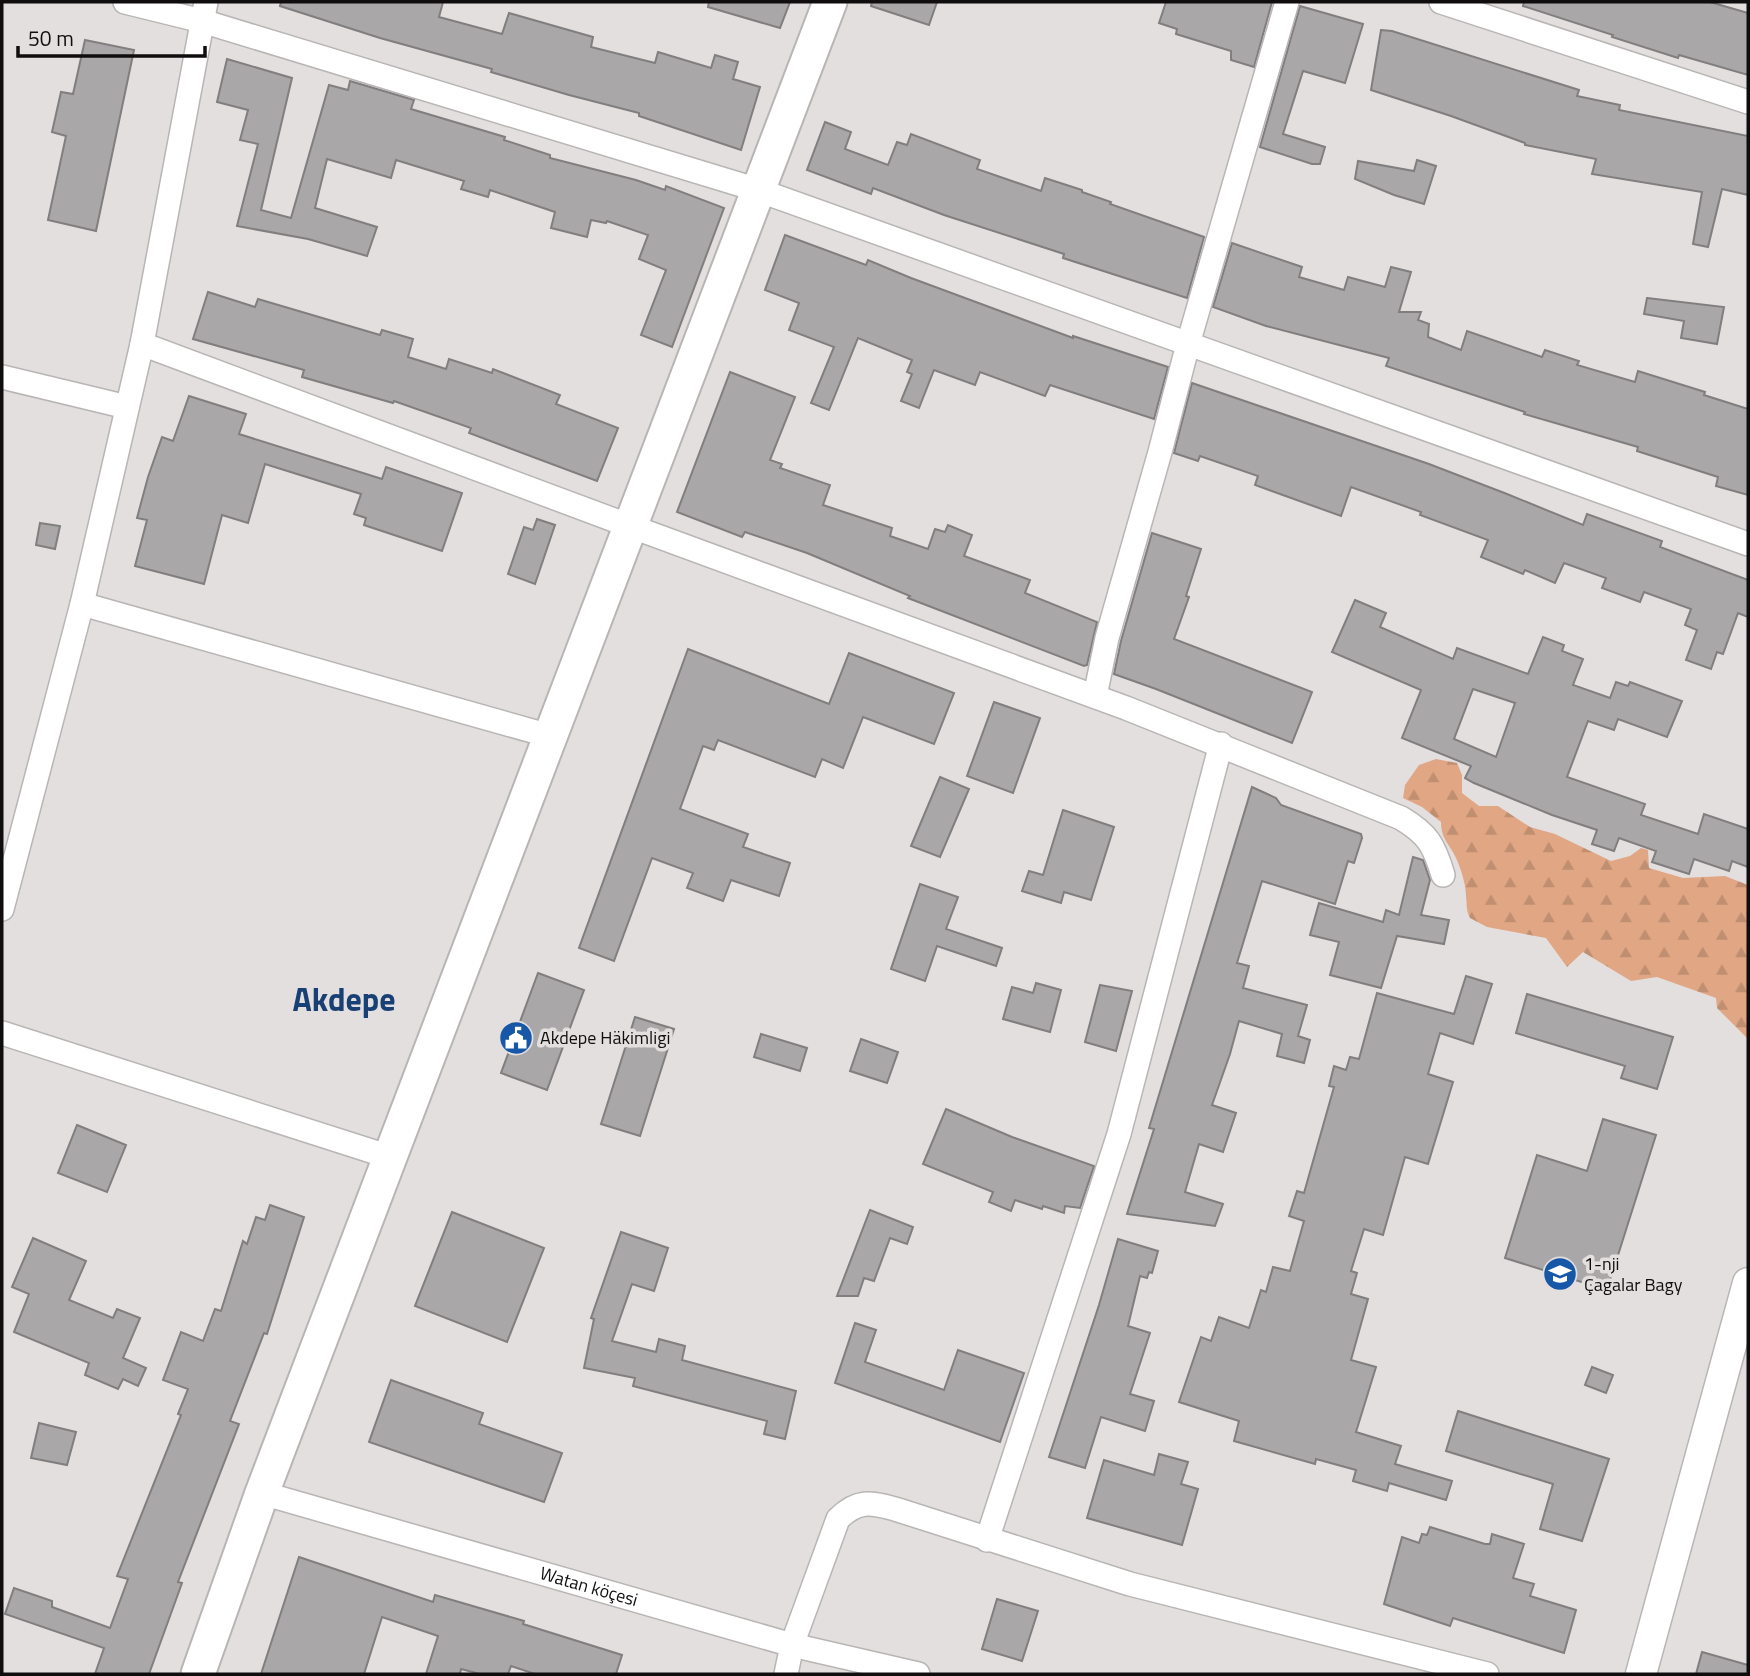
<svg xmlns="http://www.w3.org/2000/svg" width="1750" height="1676" font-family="'Titillium Web',sans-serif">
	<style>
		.forest { fill: url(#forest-firs) }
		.building { fill: #aaa7a9; stroke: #817e7f; stroke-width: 2; fill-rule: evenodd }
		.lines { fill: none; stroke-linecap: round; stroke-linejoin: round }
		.minor-casing { stroke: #b9b5b5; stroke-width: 26 }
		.tertiary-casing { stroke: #b9b5b5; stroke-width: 33 }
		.secondary-casing { stroke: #b9b5b5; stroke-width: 37 }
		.minor { stroke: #fff; stroke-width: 23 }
		.tertiary { stroke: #fff; stroke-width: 30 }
		.secondary { stroke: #fff; stroke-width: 33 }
		.labels { text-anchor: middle; stroke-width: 7; stroke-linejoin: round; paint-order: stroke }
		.poi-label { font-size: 18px; fill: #0f0d0e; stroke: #e3dfdf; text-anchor: start }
		.street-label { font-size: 18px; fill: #0f0d0e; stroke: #e3dfdf }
		.town-label { font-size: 32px; font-weight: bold; fill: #184074; stroke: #e3dfdf }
	</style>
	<defs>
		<pattern id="forest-firs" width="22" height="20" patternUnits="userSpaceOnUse" patternTransform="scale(1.75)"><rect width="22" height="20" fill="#e1a684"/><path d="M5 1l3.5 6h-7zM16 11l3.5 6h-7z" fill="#c08e71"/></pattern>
	</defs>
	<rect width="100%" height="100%" fill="#e3dfdf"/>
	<path class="forest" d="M1436 759 1457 763 1462 775V793L1479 806H1498L1530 827 1555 834 1611 861 1630 856 1641 848 1648 850 1649 868 1683 878 1725 876 1748 885V1039L1717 1008 1716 998 1657 977 1631 981 1583 952 1567 967 1546 938 1487 927 1470 918C1466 910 1467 905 1466 896 1466 885 1461 869 1456 858 1449 843 1441 839 1441 822L1422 807 1403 798 1405 785 1419 765Z"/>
	<g class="building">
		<path d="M281 2H443L439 17 502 34 509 13 593 37 591 47 655 63 658 52 711 68 715 55 738 62 733 79 760 87 741 150 639 116V113L569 95 491 72 492 69 380 38 280 6Z"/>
		<path d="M709 2H790L780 28 708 7Z"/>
		<path d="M872 2H937L929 25 871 6Z"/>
		<path d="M1166 2H1272L1254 67 1231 60V51L1176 34 1177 29 1159 23Z"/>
		<path d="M1524 2H1710L1748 13V75L1679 55 1678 58 1612 37 1613 35 1523 6Z"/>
		<path d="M1300 6 1363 24 1345 83 1303 71 1283 134 1325 147 1320 164H1312L1260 147Z"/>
		<path d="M1381 30 1392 31 1579 90 1577 96 1620 105 1619 110 1748 136V195L1722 189 1708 247 1693 244 1702 192 1592 174 1596 159 1525 145V143L1451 116 1371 90Z"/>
		<path d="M85 40 134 50 96 231 48 220 66 136 52 132 61 92 73 94Z"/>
		<path d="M227 59 292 78 261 210 291 218 329 85 348 90 350 81 414 100 411 109 505 137 504 140 550 155V158L636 180 665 190 666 186 724 208 672 347 641 335 666 270 639 259 648 235 607 221 606 223 591 220 587 237 551 228 555 212 490 190 488 197 461 189 464 181 396 160 391 178 327 159 315 208 377 227 367 256 308 239 237 226 258 144 240 140 248 110 217 102Z"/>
		<path d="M825 122 851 132 845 149 888 165 897 142 907 145 911 134 980 160 977 169 1041 191 1045 178 1082 190V192L1111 202 1110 204 1204 237 1187 298 1063 258 1064 254 944 215 873 188 871 194 807 170Z"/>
		<path d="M1417 160 1436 166 1424 204 1394 195 1355 179 1358 161 1414 171Z"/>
		<path d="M785 235 866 265 868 260 911 278 1073 338V336L1168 367 1154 419 1050 385 1045 396 980 372 975 385 934 370 919 408 901 401 912 374 907 372 912 360 858 338 829 410 811 403 834 347 789 330 799 303 765 290Z"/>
		<path d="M1232 243 1302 267 1299 277 1344 290 1348 277 1385 287 1391 267 1411 272 1399 312H1421L1418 320 1429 324 1428 337 1461 350 1467 331 1542 357 1545 350 1579 361 1577 365 1635 382 1638 371 1705 392 1704 395 1748 409V495L1716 486 1718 477 1637 451 1638 447 1524 414 1525 412 1386 366 1389 358 1266 326 1213 307Z"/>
		<path d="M208 292 255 307 258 299 380 335 382 330 413 339 408 357 446 369 449 359 492 373 493 369 560 395 556 404 618 428 597 481 469 433 471 428 394 401 393 403 302 377 304 370 193 339Z"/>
		<path d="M1647 298 1724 307 1717 344 1681 338 1684 321 1644 314Z"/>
		<path d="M730 372 795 397 770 460 782 464 780 468 830 485 823 505 892 528 890 536 928 549 935 529 945 532 948 525 972 535 964 556 1030 580 1025 593 1097 622 1087 665 1084 666 908 598 910 596 807 553 745 532 742 537 677 512Z"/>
		<path d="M1192 383 1429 464 1507 494 1583 525 1587 514 1662 541 1660 547 1748 580V617L1738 613 1723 654 1717 652 1711 669 1686 660 1697 630 1685 625 1691 609 1644 592 1640 602 1602 588 1606 578 1564 563 1555 583 1525 570 1523 574 1481 557 1488 540 1420 515 1421 512 1351 487 1341 516 1255 485 1258 476 1200 456 1198 461 1174 453Z"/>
		<path d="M189 396 246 414 239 434 382 479 386 467 462 493 442 551 364 525 366 518 354 514 361 494 265 464 248 523 222 515 204 584 135 566 147 520 137 518 148 477 162 437 173 441Z"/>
		<path d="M537 519 555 525 535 584 508 574 524 527 533 530Z"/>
		<path d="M40 523 60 526 55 549 36 545Z"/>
		<path d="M1152 533 1201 549 1186 596 1189 597 1174 639 1312 692 1292 743 1156 689 1114 674 1121 641Z"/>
		<path d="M1355 600 1386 613 1380 627 1453 659 1457 648 1528 674 1543 637 1564 645 1562 651 1583 659 1573 685 1610 698 1616 682 1628 686 1630 682 1682 701 1667 737 1618 719 1614 730 1588 721 1567 777 1645 804 1641 815 1698 834 1704 814 1748 829V867L1732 861 1729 871 1694 859 1689 874 1652 862 1656 851 1619 838 1614 851 1592 844 1597 830 1552 815 1474 783 1465 778 1471 766 1402 738 1421 690 1332 652ZM1473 689 1515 703 1496 757 1454 739Z"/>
		<path d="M688 649 829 704 849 653 954 693 934 744 863 717 843 768 822 759 815 777 718 740 714 750 703 746 680 809 748 834 743 847 790 863 779 896 731 880 723 901 687 888 693 873 652 858 614 961 579 948Z"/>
		<path d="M994 702 1040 718 1013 793 967 776Z"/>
		<path d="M940 777 969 789 940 857 911 846Z"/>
		<path d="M1252 787 1276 798 1281 805 1361 834 1362 838 1354 863 1348 861 1335 904 1262 881 1237 963 1249 966 1243 988 1307 1005 1298 1036 1310 1040 1304 1063 1277 1056 1282 1034 1239 1021 1230 1054 1212 1105 1236 1113 1223 1152 1199 1144 1185 1192 1223 1204 1215 1226 1127 1214 1154 1129 1149 1128Z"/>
		<path d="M1063 810 1114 827 1091 900 1064 892 1061 903 1022 891 1029 871 1043 875Z"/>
		<path d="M1413 857 1423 860 1430 880 1421 915 1449 920 1444 944 1397 936 1381 988 1330 975 1339 942 1310 935 1319 903 1383 922 1386 910 1399 915Z"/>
		<path d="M920 884 958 897 946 929 1002 948 996 966 937 946 925 981 891 969Z"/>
		<path d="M538 973 584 990 547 1090 501 1073Z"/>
		<path d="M1466 976 1492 984 1473 1044 1440 1033 1428 1074 1453 1082 1428 1164 1405 1157 1383 1235 1364 1229 1351 1271 1357 1273 1351 1294 1368 1299 1351 1360 1376 1367 1356 1432 1401 1446 1395 1464 1452 1481 1446 1500 1389 1483 1387 1491 1353 1481 1356 1470 1316 1459 1315 1464 1234 1441 1239 1421 1179 1402 1201 1337 1211 1341 1219 1317 1249 1328 1261 1290 1266 1292 1273 1267 1290 1271 1304 1221 1289 1216 1297 1191 1304 1193 1334 1087 1329 1086 1334 1066 1346 1070 1350 1057 1359 1059 1377 993 1454 1014Z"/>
		<path d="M1036 983 1061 990 1050 1032 1003 1019 1012 987 1033 993Z"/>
		<path d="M1100 985 1132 991 1116 1051 1085 1042Z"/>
		<path d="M1527 994 1673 1037 1657 1089 1621 1078 1625 1066 1516 1033Z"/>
		<path d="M635 1017 674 1029 640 1136 601 1124Z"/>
		<path d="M761 1034 807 1048 800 1071 754 1057Z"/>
		<path d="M861 1039 898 1052 887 1083 850 1071Z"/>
		<path d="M946 1109 1012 1137 1094 1166 1080 1208 1065 1206 1064 1213 1043 1206 1042 1209 1015 1200 1011 1211 989 1202 993 1192 923 1164Z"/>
		<path d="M1603 1119 1656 1135 1607 1290 1505 1258 1537 1155 1587 1171Z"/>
		<path d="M77 1125 126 1145 107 1192 58 1173Z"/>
		<path d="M270 1205 304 1217 267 1334 264 1333 230 1421 239 1424 178 1582 182 1583 149 1674H95L104 1648 5 1614 14 1588 52 1601V1607L110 1628 128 1579 117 1576 181 1415 178 1414 188 1389 163 1380 181 1332 203 1341 215 1309 221 1311 243 1241 247 1244 256 1217 265 1220Z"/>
		<path d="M870 1210 913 1227 907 1244 890 1238 874 1281 864 1278 858 1296H837Z"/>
		<path d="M452 1212 544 1248 507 1342 415 1306Z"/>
		<path d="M621 1232 668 1248 654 1291 632 1284 612 1341 656 1352 659 1339 685 1346 682 1360 796 1391 785 1439 764 1434 767 1421 633 1386 635 1378 584 1368 594 1319 591 1318Z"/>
		<path d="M33 1238 86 1261 69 1300 113 1318 117 1309 140 1318 123 1358 146 1368 138 1386 123 1379 118 1389 85 1375 89 1363 14 1332 29 1294 12 1287Z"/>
		<path d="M1118 1239 1158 1251 1152 1273 1149 1272 1147 1278 1140 1276 1128 1326 1150 1333 1130 1394 1154 1401 1145 1431 1101 1417 1085 1468 1049 1457 1099 1305Z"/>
		<path d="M855 1323 876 1330 865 1362 944 1390 958 1350 1024 1373 1000 1442 835 1383Z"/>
		<path d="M1592 1367 1613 1375 1606 1393 1585 1385Z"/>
		<path d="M391 1380 483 1413 479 1424 562 1453 544 1502 369 1442Z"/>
		<path d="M1458 1411 1609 1459 1582 1541 1540 1529 1553 1484 1446 1451Z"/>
		<path d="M39 1423 76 1432 67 1465 31 1458Z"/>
		<path d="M1159 1454 1188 1462 1181 1484 1198 1489 1182 1545 1087 1518 1104 1460 1154 1475Z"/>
		<path d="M1430 1527 1485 1544H1490L1492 1534 1524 1544 1513 1578 1534 1584 1530 1596 1576 1610 1564 1653 1453 1618 1450 1626 1384 1604 1402 1537 1419 1543 1422 1534 1427 1535Z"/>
		<path d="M299 1557 433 1602 435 1595 524 1621 523 1624 622 1655 616 1674H535L511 1666 508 1674H480L461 1669 460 1674H426L438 1636 382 1617 364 1674H261Z"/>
		<path d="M997 1599 1038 1611 1022 1661 982 1649Z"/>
		<path d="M1702 1652 1748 1665V1674H1696Z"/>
	</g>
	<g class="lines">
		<g class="minor-casing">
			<g id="minor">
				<path d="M125 2 202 21 758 190 1748 544"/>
				<path d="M1441 2 1748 102"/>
				<path d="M142 344 630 526 1126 708 1401 818C1428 834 1434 845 1443 875"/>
				<path d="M2 377 127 407"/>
				<path d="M82 604 550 736"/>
				<path d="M1095 696 1107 638 1160 452 1188 344 1287 2"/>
				<path d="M2 909 82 604 142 344 206 2"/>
				<path d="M2 1033 390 1157"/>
				<path id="s1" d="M262 1493 792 1645 918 1674"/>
				<path d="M987 1540 1119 1134 1221 744"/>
				<path d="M786 1674 792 1645 838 1519C857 1500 870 1502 895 1509L1130 1584 1487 1674"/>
			</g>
		</g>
		<g class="tertiary-casing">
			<path id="tertiary" d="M1641 1674 1748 1283"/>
		</g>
		<g class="secondary-casing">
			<path id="secondary" d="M198 1674 262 1493 830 2"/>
		</g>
		<use href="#minor" class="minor"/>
		<use href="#tertiary" class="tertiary"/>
		<use href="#secondary" class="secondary"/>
	</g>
	<defs>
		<g id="civic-disc" transform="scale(1.75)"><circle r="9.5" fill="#1657a7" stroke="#e3dfdf"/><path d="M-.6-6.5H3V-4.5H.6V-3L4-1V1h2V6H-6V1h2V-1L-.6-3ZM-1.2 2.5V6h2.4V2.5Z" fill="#fff"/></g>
		<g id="school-disc" transform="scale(1.75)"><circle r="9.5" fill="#1657a7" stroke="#e3dfdf"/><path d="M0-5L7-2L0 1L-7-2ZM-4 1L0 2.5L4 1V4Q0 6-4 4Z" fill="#fff"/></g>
	</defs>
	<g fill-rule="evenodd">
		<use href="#civic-disc" x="516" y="1038"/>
		<use href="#school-disc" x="1560" y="1274"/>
	</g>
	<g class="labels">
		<g class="poi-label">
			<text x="540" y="1044">Akdepe Häkimligi</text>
			<text x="1584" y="1270">1-nji<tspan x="1584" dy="21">Çagalar Bagy</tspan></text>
		</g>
		<g class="street-label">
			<text dy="6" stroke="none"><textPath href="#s1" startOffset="340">Watan köçesi</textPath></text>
		</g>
		<g class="town-label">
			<text x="344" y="1011">Akdepe</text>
		</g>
	</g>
	<rect width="1750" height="1676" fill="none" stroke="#0f0d0e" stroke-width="7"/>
	<path d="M18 46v10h187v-10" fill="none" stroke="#0f0d0e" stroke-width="3.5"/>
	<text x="28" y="46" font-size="21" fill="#0f0d0e" stroke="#e3dfdf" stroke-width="5" paint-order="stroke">50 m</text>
</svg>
